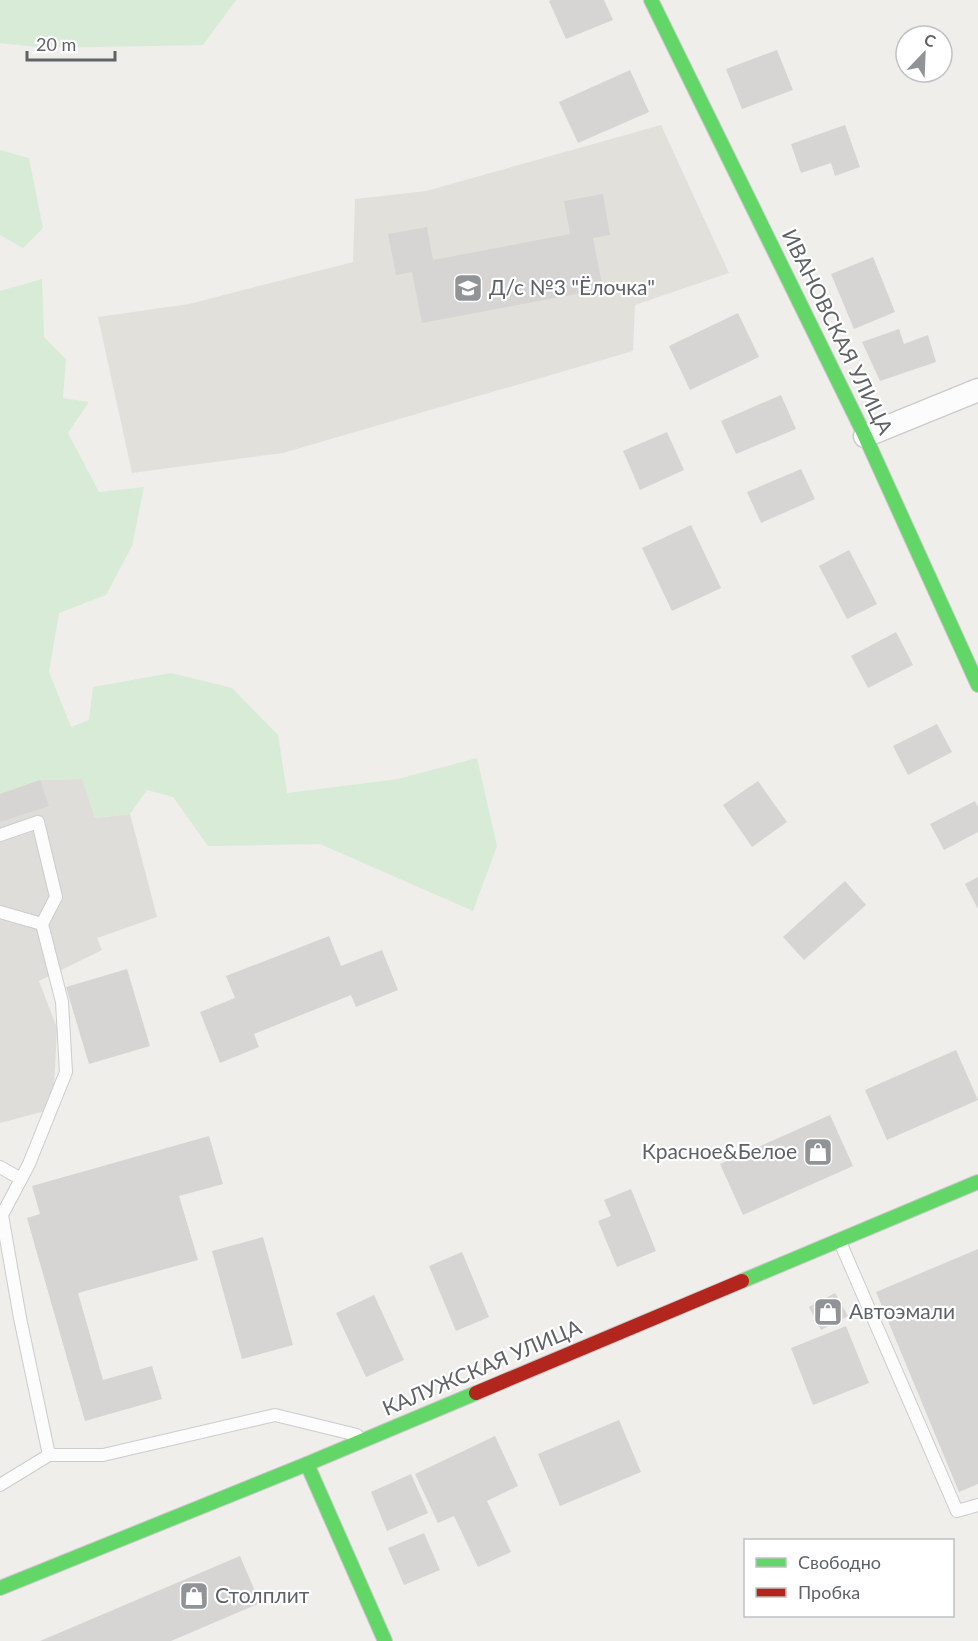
<svg xmlns="http://www.w3.org/2000/svg" width="978" height="1641" font-family="Lato,sans-serif">
	<style>
		.industrial { fill: #dfddda }
		.education { fill: #e2e0da }
		.green { fill: #d8ebd6 }
		.building { fill: #d6d5d3 }
		.lines { fill: none; stroke-linecap: round; stroke-linejoin: round }
		.lane-casing { stroke: #cbcccc; stroke-width: 14 }
		.street-casing { stroke: #cbcccc; stroke-width: 25 }
		.fast-casing { stroke: #cacacb; stroke-width: 16 }
		.jam-casing { stroke: #cacacb; stroke-width: 16 }
		.lane { stroke: #fdfcfc; stroke-width: 12 }
		.street { stroke: #fdfcfc; stroke-width: 22 }
		.fast { stroke: #63d668; stroke-width: 14 }
		.jam { stroke: #b3261e; stroke-width: 14 }
		.labels { text-anchor: middle; stroke-width: 4.5; stroke-linejoin: round; paint-order: stroke }
		.poi-label { font-size: 21px; fill: #5f6368; stroke: #fff; text-anchor: start }
		.street-label { font-size: 21px; fill: #5f6368; stroke: #fff }
	</style>
	<rect width="100%" height="100%" fill="#efeeea"/>
	<path class="industrial" d="M83 779 95 818 130 814 157 917 97 938 102 950 39 981 57 1028 53 1109 0 1123V794L40 780Z"/>
	<path class="education" d="M661 125 729 273 635 305 633 351 283 453 132 473 98 317 189 304 353 262 355 199 426 191Z"/>
	<g class="green">
		<path d="M0 0H236L203 45 45 48 0 43Z"/>
		<path d="M0 150 29 158 43 228 23 248 0 235Z"/>
		<path d="M42 279 44 337 66 359 63 398 89 402 68 433 99 492 144 487 132 546 106 595 59 613 49 672 71 727 89 720 93 687 171 673 232 688 278 735 287 793 398 779 477 758 497 846 473 911 320 844 208 846 173 797 147 790 130 814 95 818 82 779 40 780 0 794V291Z"/>
	</g>
	<g class="building">
		<path d="M551 0H604L613 20 566 39 549 1Z"/>
		<path d="M777 50 793 90 742 109 726 69Z"/>
		<path d="M630 70 649 112 578 143 559 102Z"/>
		<path d="M845 125 860 167 835 176 831 163 801 173 791 144Z"/>
		<path d="M603 194 610 235 593 238 603 289 422 323 412 272 396 275 388 234 427 227 433 260 570 234 564 201Z"/>
		<path d="M873 257 895 312 854 329 831 274Z"/>
		<path d="M738 313 759 357 690 390 669 346Z"/>
		<path d="M899 329 904 344 928 335 936 362 880 381 862 342Z"/>
		<path d="M781 395 796 429 736 454 721 421Z"/>
		<path d="M667 432 684 470 640 490 623 451Z"/>
		<path d="M801 469 815 499 761 523 747 492Z"/>
		<path d="M691 525 721 588 672 611 642 548Z"/>
		<path d="M849 550 877 604 847 619 819 566Z"/>
		<path d="M896 632 913 665 868 688 851 656Z"/>
		<path d="M937 724 952 752 908 775 893 746Z"/>
		<path d="M40 780 49 806 0 822V794Z"/>
		<path d="M758 781 787 822 752 847 723 805Z"/>
		<path d="M975 801 978 807V832L944 850 930 824Z"/>
		<path d="M978 877V909L965 884Z"/>
		<path d="M845 881 866 905 804 960 783 937Z"/>
		<path d="M329 936 341 966 382 950 398 990 356 1007 351 995 254 1034 259 1047 220 1063 200 1012 235 998 226 976Z"/>
		<path d="M127 969 150 1046 89 1064 66 987Z"/>
		<path d="M956 1050 978 1100 887 1140 865 1090Z"/>
		<path d="M830 1115 853 1166 743 1215 720 1164Z"/>
		<path d="M209 1136 223 1184 179 1196 198 1260 78 1293 103 1380 152 1366 162 1399 85 1421 27 1218 40 1214 32 1186Z"/>
		<path d="M631 1189 656 1251 617 1267 598 1221 611 1216 604 1200Z"/>
		<path d="M263 1237 293 1345 242 1359 212 1251Z"/>
		<path d="M978 1249V1484L959 1492 876 1292Z"/>
		<path d="M462 1252 489 1317 456 1331 429 1266Z"/>
		<path d="M835 1293 848 1316 821 1330 809 1307Z"/>
		<path d="M374 1295 404 1360 366 1377 336 1313Z"/>
		<path d="M846 1326 869 1383 813 1405 791 1348Z"/>
		<path d="M619 1420 641 1472 560 1506 538 1454Z"/>
		<path d="M495 1436 518 1486 487 1501 511 1552 478 1567 454 1516 438 1523 415 1474Z"/>
		<path d="M411 1474 428 1513 387 1531 371 1492Z"/>
		<path d="M424 1533 440 1570 404 1585 388 1548Z"/>
		<path d="M240 1556 260 1603 171 1641H40Z"/>
	</g>
	<g class="lines">
		<g class="lane-casing">
			<g id="lane">
				<path d="M0 835 38 822 56 897 42 924 62 1002 66 1072 29 1164 2 1215 20 1318 49 1455"/>
				<path d="M0 912 42 924"/>
				<path d="M0 1167 21 1179"/>
				<path d="M840 1242 957 1511 978 1505"/>
				<path d="M0 1485 49 1455H103L275 1415 357 1435"/>
			</g>
		</g>
		<g class="street-casing">
			<path id="street" d="M865 436 978 390"/>
		</g>
		<g class="fast-casing">
			<g id="fast">
				<path d="M651 0 865 436 978 685"/>
				<path d="M742 1281 978 1182"/>
				<path d="M307 1464 385 1641"/>
				<path d="M0 1588 307 1464 476 1393"/>
			</g>
		</g>
		<g class="jam-casing">
			<path id="jam" d="M476 1393 742 1281"/>
		</g>
		<use href="#lane" class="lane"/>
		<use href="#street" class="street"/>
		<use href="#fast" class="fast"/>
		<use href="#jam" class="jam"/>
	</g>
	<defs>
		<g id="school-square" transform="scale(1.5)"><rect x="-9" y="-9" width="18" height="18" rx="4" fill="#919496" stroke="#fff"/><path d="M0-5L7-2L0 1L-7-2ZM-4 1L0 2.5L4 1V4Q0 6-4 4Z" fill="#fff"/></g>
		<g id="shop-square" transform="scale(1.5)"><rect x="-9" y="-9" width="18" height="18" rx="4" fill="#919496" stroke="#fff"/><path d="M-5-2.5h2.3a2.7 3.5 0 0 1 5.4 0H5L5.5 6h-11ZM-1.5-2.5h3a1.5 2.3 0 0 0-3 0Z" fill="#fff"/></g>
	</defs>
	<g fill-rule="evenodd">
		<use href="#school-square" x="468" y="288"/>
		<use href="#shop-square" x="818" y="1152"/>
		<use href="#shop-square" x="828" y="1312"/>
		<use href="#shop-square" x="194" y="1596"/>
	</g>
	<g class="labels">
		<g class="poi-label">
			<text x="489" y="295">Д/с №3 "Ёлочка"</text>
			<text x="797" y="1159" text-anchor="end">Красное&amp;Белое</text>
			<text x="849" y="1319">Автоэмали</text>
			<text x="215" y="1603">Столплит</text>
		</g>
		<g class="street-label">
			<text transform="translate(837 332) rotate(64)" y="7">ИВАНОВСКАЯ УЛИЦА</text>
			<text transform="translate(482 1368) rotate(-23)" y="7">КАЛУЖСКАЯ УЛИЦА</text>
		</g>
	</g>
	<rect x="744" y="1539" width="210" height="78" fill="#ffffff" stroke="#bfc1c3" stroke-width="1.5"/>
	<rect x="756" y="1558" width="30" height="9" fill="#63d668" stroke="#bfc1c3" stroke-width="1.5"/>
	<text x="798" y="1569" font-size="18" fill="#5f6368">Свободно</text>
	<rect x="756" y="1588" width="30" height="9" fill="#b3261e" stroke="#bfc1c3" stroke-width="1.5"/>
	<text x="798" y="1599" font-size="18" fill="#5f6368">Пробка</text>
	<g transform="translate(924 54) rotate(23)"><circle r="28" fill="#ffffff" stroke="#bfc1c3" stroke-width="1.5"/>
	<path d="M0-4.5L10 22L0 15L-10 22Z" fill="#919496"/>
	<text y="-9" font-size="16" font-weight="bold" text-anchor="middle" fill="#5f6368">С</text>
	</g>
	<path d="M27 51v9h88v-9" fill="none" stroke="#5f6368" stroke-width="3"/>
	<text x="36" y="51" font-size="18" fill="#5f6368" stroke="#ffffff" stroke-width="4.5" paint-order="stroke">20 m</text>
</svg>
